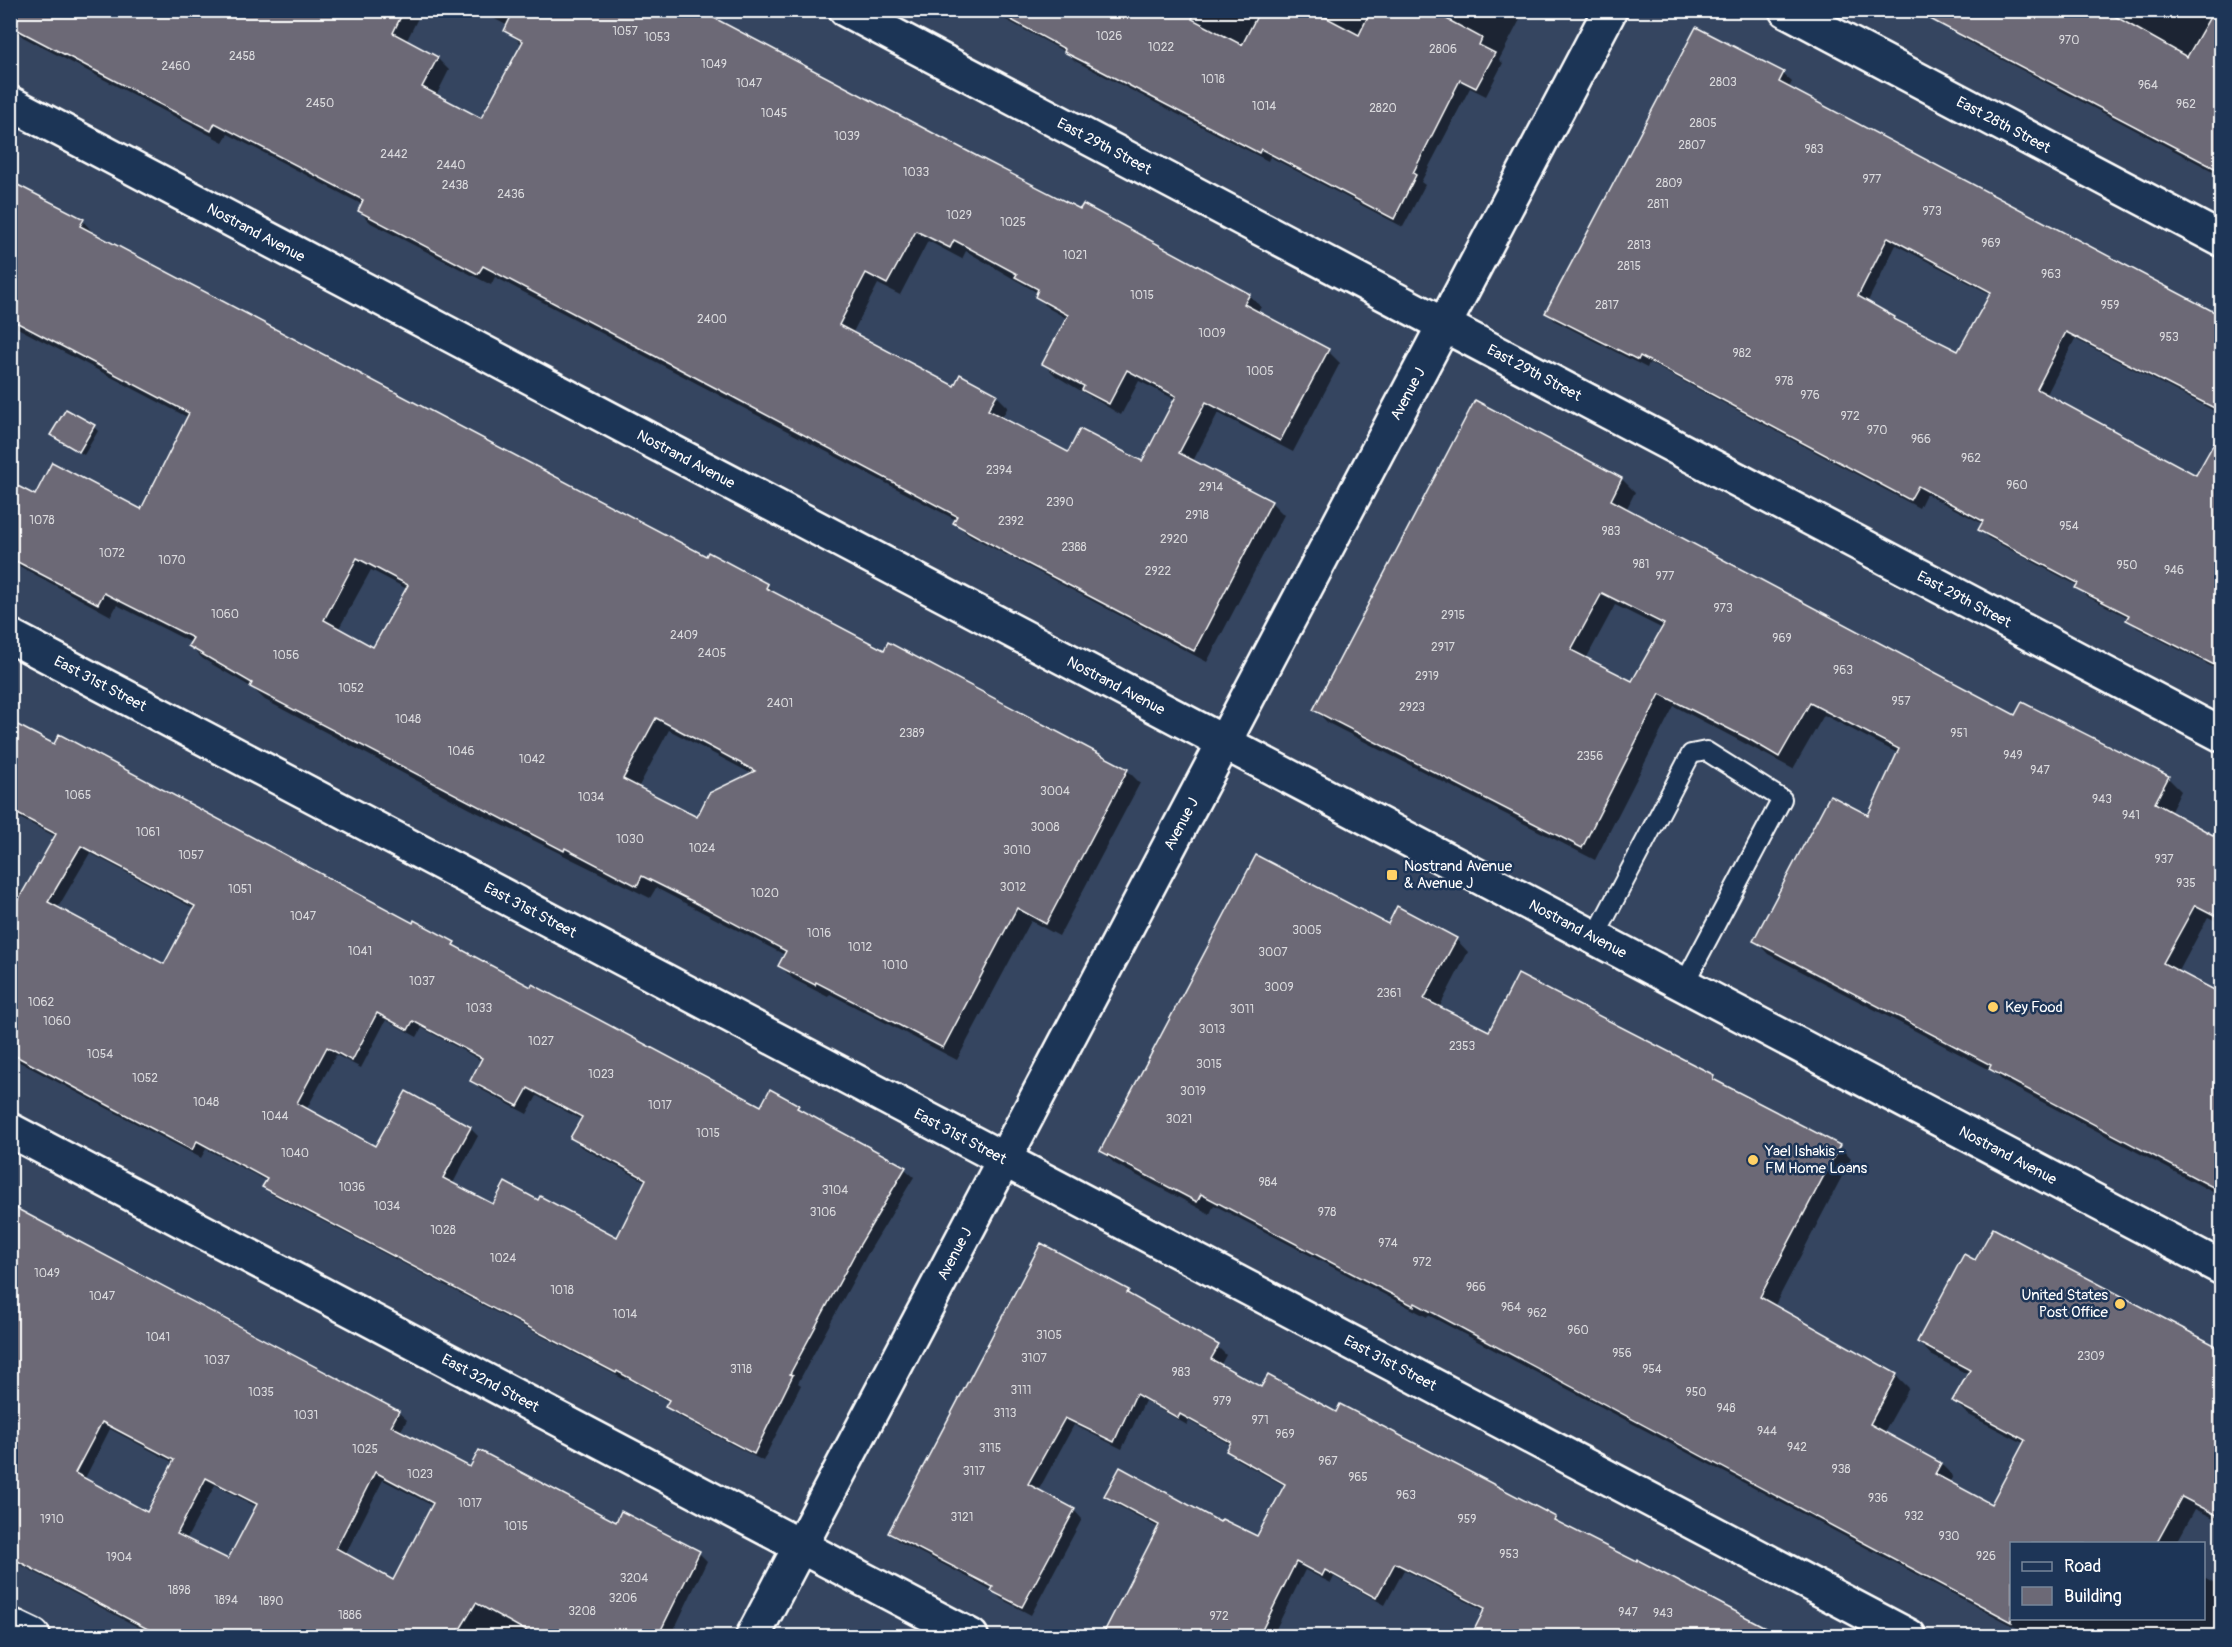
<svg xmlns="http://www.w3.org/2000/svg" width="2232" height="1647" font-family="Pangolin,sans-serif">
	<style>
		.shadow { fill: #0007; fill-rule: evenodd }
		.building { fill: #6c6976; stroke: #fff; stroke-width: 1.5; fill-rule: evenodd }
		.lines { fill: none; stroke-linecap: round; stroke-linejoin: round }
		.service-casing { stroke: #fff; stroke-width: 22 }
		.minor-casing { stroke: #fff; stroke-width: 38 }
		.secondary-casing { stroke: #fff; stroke-width: 38 }
		.service { stroke: #1d3557; stroke-width: 18 }
		.minor { stroke: #1d3557; stroke-width: 33 }
		.secondary { stroke: #1d3557; stroke-width: 33 }
		.poi-dot { fill: #ffd166; stroke: #1d3557; stroke-width: 2 }
		.labels { text-anchor: middle; stroke-width: 5; stroke-linejoin: round; paint-order: stroke }
		.number-label { font-size: 12px; fill: #dadadd }
		.street-label { font-size: 15px; fill: #fff; stroke: #1d3557 }
		.poi-label { font-size: 15px; fill: #fff; stroke: #1d3557; text-anchor: start }
	</style>
	<rect width="100%" height="100%" fill="#354560"/>
	<filter id="ink" filterUnits="userSpaceOnUse"><feTurbulence type="fractalNoise" baseFrequency=".0167" numOctaves="2"/><feDisplacementMap in="SourceGraphic" scale="12" xChannelSelector="R" yChannelSelector="G"/><feConvolveMatrix kernelMatrix="1 2 1 2 8 2 1 2 1" color-interpolation-filters="sRGB"/></filter>
	<g filter="url(#ink)">
		<g class="shadow">
			<path d="M294 10H422L406 42 437 58 449 70 436 96 482 121 523 45 506 30 508 26 478 10H697L970 155 1249 295 1261 307 1257 313 1328 351 1340 363 1293 452 1218 413 1193 461 1272 503 1284 515 1207 662 967 534 955 522 956 520 495 277 491 285 371 223 359 211 363 205 228 134 223 142 23 37 11 25ZM928 241 962 259 966 251 1038 293 1036 296 1048 308 1068 319 1044 364 1056 376 1121 415 1139 381 1176 400 1142 463 1069 454 1001 419 1008 407 996 395 954 388 852 334 878 284 900 295Z"/>
			<path d="M988 10H1525L1499 60 1503 63 1486 96 1470 88 1421 182 1425 185 1403 227 1270 157 1268 161 1075 61 1067 53Z"/>
			<path d="M1912 10H2222V176L1963 39 1957 33Z"/>
			<path d="M1696 29 1783 74 1792 82 1788 89 2222 317V415L2075 339 2046 396 2196 477 2222 432V672L2137 628 2129 618 2086 596 2078 586 1988 538 1980 529 1983 524 1926 494 1919 508 1649 363 1647 368 1555 321 1547 313ZM1896 245 1992 295 1958 353 1900 324 1867 303Z"/>
			<path d="M10 182 83 221 95 235 707 558 767 585 776 595 885 652 1127 770 1140 783 1059 936 1031 921 957 1060 830 994 828 997 793 979 780 966 785 955 656 888 650 898 474 811 265 700 251 687 203 659 190 646 192 643 117 605 111 616 10 561V484L35 497 141 512 189 418 10 324ZM371 570 407 589 374 649 338 630ZM669 730 752 774 697 819 638 788Z"/>
			<path d="M10 381 15 386 10 394Z"/>
			<path d="M94 427 98 431 84 455 52 435Z"/>
			<path d="M1622 479 1635 492 1626 510 2016 717 2168 778 2181 791 2170 813 2222 841V924L2208 917 2178 973 2222 996V1197L2004 1082 1994 1072 1768 954 1755 940 1869 817 1899 754 1824 715 1793 769 1674 706 1595 860 1328 723 1315 710ZM1615 605 1663 629 1632 683 1586 659Z"/>
			<path d="M10 723 454 944 462 951 762 1108 798 1107 804 1113 905 1169 914 1177 867 1255 798 1383 801 1385 763 1461 676 1415 667 1406 669 1402 626 1378 625 1380 273 1195 264 1187 267 1181 206 1149 201 1158 10 1057V886L24 893 56 837 10 813ZM90 853 195 909 164 966 57 909ZM386 1020 417 1037 422 1028 482 1061 472 1080 480 1089 527 1114 537 1096 582 1120 572 1138 581 1147 646 1182 618 1239 494 1206 452 1185 478 1136 470 1128 376 1148 306 1110 336 1055 361 1068Z"/>
			<path d="M1388 926 1456 939 1468 952 1439 1008 1489 1033 1713 1077 1723 1086 1839 1146 1851 1159 1774 1307 1896 1375 1909 1388 1884 1433 1941 1464 1953 1476 1949 1483 1991 1506 2025 1444 1967 1414 1954 1401 1969 1375 1931 1355 1919 1342 2222 1351V1522L2195 1509 2176 1544H2012V1618H2204V1577L2222 1587V1636H2032L1428 1315 1427 1317 1214 1205 1210 1214 1115 1164 1102 1151Z"/>
			<path d="M10 1205 274 1348 276 1345 398 1412 407 1420 400 1432 470 1469 699 1553 707 1561 671 1636H155L17 1563 10 1557ZM110 1429 174 1463 147 1514 84 1480ZM383 1480 433 1506 394 1583 345 1555ZM215 1485 257 1507 228 1561 186 1540Z"/>
			<path d="M1042 1246 1129 1291 1125 1301 1130 1292 1137 1300 1218 1347 1226 1355 1220 1366 1262 1389 1336 1414 1555 1518 1564 1526 1781 1636H1472L1485 1611 1404 1570 1385 1605 1334 1577 1331 1583 1305 1570 1276 1629 1291 1636H1103L1159 1528 1115 1504 1106 1495 1221 1524 1258 1538 1285 1486 1236 1459 1228 1451 1231 1445 1189 1421 1187 1425 1145 1401 1122 1449 1074 1425 1038 1491 1074 1510 1082 1519 1031 1615 1001 1599 992 1590 898 1541 889 1533Z"/>
			<path d="M843 1629 857 1636H839Z"/>
		</g>
		<g class="building">
			<path d="M10 10H404L393 33 438 57 422 87 481 118 523 41 504 31 514 10H699L971 153 1080 209 1083 204 1250 294 1244 304 1329 349 1280 441 1206 402 1179 453 1272 501 1194 651 1011 555 953 523 957 516 729 395 483 266 478 274 358 211 363 200 215 123 211 131 10 26ZM916 231 950 248 954 240 1017 274 1015 277 1038 289 1035 297 1068 315 1042 364 1084 386 1082 390 1109 404 1127 370 1176 396 1142 461 1080 429 1068 452 988 410 997 394 960 374 954 386 839 325 866 273 887 284Z"/>
			<path d="M993 10H1196L1192 19 1242 45 1260 10H1312L1359 35 1371 10H1430L1482 38 1479 45 1495 53 1476 88 1460 80 1413 173 1416 175 1394 219 1261 149 1259 153 1084 62 1064 52 1065 49Z"/>
			<path d="M1913 10H2104L2187 57 2214 10H2222V172Z"/>
			<path d="M1696 27 1784 72 1779 82 2222 316V412L2066 332 2037 389 2196 475 2222 429V669L2126 620 2129 615 2075 588 2078 583 1978 530 1983 521 1918 486 1910 500 1640 356 1638 360 1545 313ZM1888 237 1991 292 1958 351 1894 319 1895 317 1858 296Z"/>
			<path d="M10 181 84 219 80 226 706 556 708 552 768 584 766 588 884 650 888 642 1128 769 1046 924 1017 908 943 1048 816 982 815 985 778 966 786 951 694 902 642 876 637 886 565 848 564 851 250 687 252 683 188 646 193 638 104 593 98 604 10 558V482L35 495 52 462 141 509 189 413 10 319ZM357 558 408 585 373 647 324 620ZM656 718 688 735 755 771 709 793 697 817 623 779Z"/>
			<path d="M1475 400 1622 478 1611 500 2015 715 2022 702 2169 776 2155 803 2222 840V919L2195 905 2163 963 2222 994V1192L1989 1069 1991 1065 1753 941 1830 795 1868 815 1899 749 1810 703 1779 757 1747 738 1660 694 1582 848 1313 710ZM1602 593 1664 624 1632 681 1571 650Z"/>
			<path d="M66 409 95 425 79 452 50 435Z"/>
			<path d="M10 721 54 744 59 734 413 923 414 920 455 942 453 945 531 987 532 984 761 1106 770 1089 799 1105 797 1108 906 1167 859 1246 790 1374 793 1375 754 1454 665 1407 669 1400 617 1371 616 1373 262 1187 267 1179 197 1141 192 1150 10 1053V914L56 834 10 810ZM81 846 195 906 164 964 48 902ZM377 1013 408 1030 413 1021 482 1058 470 1081 518 1106 528 1088 582 1117 570 1138 646 1179 617 1237 540 1196 538 1200 505 1182 493 1204 443 1178 471 1127 406 1091 375 1146 297 1103 327 1047 352 1061Z"/>
			<path d="M1256 855 1388 924 1397 906 1457 938 1424 999 1489 1031 1518 974 1714 1075 1713 1079 1840 1145 1760 1297 1897 1374 1870 1424 1941 1463 1935 1474 1991 1504 2025 1440 1952 1401 1970 1370 1917 1342 1964 1254 1975 1260 1993 1228 2222 1349V1518L2182 1497 2156 1544H2012V1622L1415 1303 1414 1306 1201 1194 1197 1202 1100 1151Z"/>
			<path d="M10 1205 399 1411 391 1426 470 1467 479 1450 616 1522 621 1511 700 1551 658 1636H535L476 1603 456 1636H161L10 1557ZM102 1422 174 1460 147 1512 75 1473ZM375 1472 433 1503 393 1580 336 1548ZM206 1478 257 1504 228 1559 177 1534Z"/>
			<path d="M1041 1243 1129 1290 1127 1293 1219 1345 1211 1359 1261 1387 1268 1375 1336 1412 1340 1404 1556 1517 1554 1520 1637 1562 1638 1560 1782 1636H1471L1485 1608 1395 1563 1376 1598 1325 1570 1322 1576 1296 1562 1259 1636H1102L1159 1525 1104 1496 1120 1467 1220 1522 1222 1519 1257 1536 1285 1484 1226 1451 1231 1442 1180 1414 1178 1418 1136 1394 1114 1442 1065 1418 1028 1484 1075 1509 1022 1607 991 1591 993 1587 888 1533Z"/>
		</g>
		<g class="lines">
			<g class="service-casing">
				<path id="service" d="M1595 937 1691 754 1706 751 1782 799 1684 984"/>
			</g>
			<g class="minor-casing">
				<g id="minor">
					<path id="s1" d="M846 10 2222 735"/>
					<path id="s2" d="M1786 10 2222 240"/>
					<path id="s3" d="M10 636 1909 1636"/>
					<path id="s4" d="M10 1130 971 1636"/>
					<path d="M10 1625 33 1636"/>
					<path id="s5" d="M753 1636 1610 10"/>
				</g>
			</g>
			<g class="secondary-casing">
				<g id="secondary">
					<path id="s6" d="M10 103 2222 1268"/>
				</g>
			</g>
			<use href="#service" class="service"/>
			<use href="#minor" class="minor"/>
			<use href="#secondary" class="secondary"/>
		</g>
	</g>
	<g class="poi-dot">
		<rect x="1386" y="869" width="12" height="12" rx="3"/>
		<circle cx="1993" cy="1007" r="6"/>
		<circle cx="1753" cy="1160" r="6"/>
		<circle cx="2120" cy="1304" r="6"/>
	</g>
	<g class="labels">
		<g class="number-label">
			<text x="625" y="35">1057</text>
			<text x="1109" y="40">1026</text>
			<text x="657" y="41">1053</text>
			<text x="2069" y="44">970</text>
			<text x="1161" y="51">1022</text>
			<text x="1443" y="53">2806</text>
			<text x="242" y="60">2458</text>
			<text x="714" y="68">1049</text>
			<text x="176" y="70">2460</text>
			<text x="1213" y="83">1018</text>
			<text x="1723" y="86">2803</text>
			<text x="749" y="87">1047</text>
			<text x="2148" y="89">964</text>
			<text x="320" y="107">2450</text>
			<text x="2186" y="108">962</text>
			<text x="1264" y="110">1014</text>
			<text x="1383" y="112">2820</text>
			<text x="774" y="117">1045</text>
			<text x="1703" y="127">2805</text>
			<text x="847" y="140">1039</text>
			<text x="1692" y="149">2807</text>
			<text x="1814" y="153">983</text>
			<text x="394" y="158">2442</text>
			<text x="451" y="169">2440</text>
			<text x="916" y="176">1033</text>
			<text x="1872" y="183">977</text>
			<text x="1669" y="187">2809</text>
			<text x="455" y="189">2438</text>
			<text x="511" y="198">2436</text>
			<text x="1658" y="208">2811</text>
			<text x="1932" y="215">973</text>
			<text x="959" y="219">1029</text>
			<text x="1013" y="226">1025</text>
			<text x="1991" y="247">969</text>
			<text x="1639" y="249">2813</text>
			<text x="1075" y="259">1021</text>
			<text x="1629" y="270">2815</text>
			<text x="2051" y="278">963</text>
			<text x="1142" y="299">1015</text>
			<text x="1607" y="309">2817</text>
			<text x="2110" y="309">959</text>
			<text x="712" y="323">2400</text>
			<text x="1212" y="337">1009</text>
			<text x="2169" y="341">953</text>
			<text x="1742" y="357">982</text>
			<text x="1260" y="375">1005</text>
			<text x="1784" y="385">978</text>
			<text x="1810" y="399">976</text>
			<text x="1850" y="420">972</text>
			<text x="1877" y="434">970</text>
			<text x="1921" y="443">966</text>
			<text x="1971" y="462">962</text>
			<text x="999" y="474">2394</text>
			<text x="2017" y="489">960</text>
			<text x="1211" y="491">2914</text>
			<text x="1060" y="506">2390</text>
			<text x="1197" y="519">2918</text>
			<text x="42" y="524">1078</text>
			<text x="1011" y="525">2392</text>
			<text x="2069" y="530">954</text>
			<text x="1611" y="535">983</text>
			<text x="1174" y="543">2920</text>
			<text x="1074" y="551">2388</text>
			<text x="112" y="557">1072</text>
			<text x="172" y="564">1070</text>
			<text x="1641" y="568">981</text>
			<text x="2127" y="569">950</text>
			<text x="2174" y="574">946</text>
			<text x="1158" y="575">2922</text>
			<text x="1665" y="580">977</text>
			<text x="1723" y="612">973</text>
			<text x="225" y="618">1060</text>
			<text x="1453" y="619">2915</text>
			<text x="684" y="639">2409</text>
			<text x="1782" y="642">969</text>
			<text x="1443" y="651">2917</text>
			<text x="712" y="657">2405</text>
			<text x="286" y="659">1056</text>
			<text x="1843" y="674">963</text>
			<text x="1427" y="680">2919</text>
			<text x="351" y="692">1052</text>
			<text x="1901" y="705">957</text>
			<text x="780" y="707">2401</text>
			<text x="1412" y="711">2923</text>
			<text x="408" y="723">1048</text>
			<text x="912" y="737">2389</text>
			<text x="1959" y="737">951</text>
			<text x="461" y="755">1046</text>
			<text x="2013" y="759">949</text>
			<text x="1590" y="760">2356</text>
			<text x="532" y="763">1042</text>
			<text x="2040" y="774">947</text>
			<text x="1055" y="795">3004</text>
			<text x="78" y="799">1065</text>
			<text x="591" y="801">1034</text>
			<text x="2102" y="803">943</text>
			<text x="2131" y="819">941</text>
			<text x="1045" y="831">3008</text>
			<text x="148" y="836">1061</text>
			<text x="630" y="843">1030</text>
			<text x="702" y="852">1024</text>
			<text x="1017" y="854">3010</text>
			<text x="191" y="859">1057</text>
			<text x="2164" y="863">937</text>
			<text x="2186" y="887">935</text>
			<text x="1013" y="891">3012</text>
			<text x="240" y="893">1051</text>
			<text x="765" y="897">1020</text>
			<text x="303" y="920">1047</text>
			<text x="1307" y="934">3005</text>
			<text x="819" y="937">1016</text>
			<text x="860" y="951">1012</text>
			<text x="360" y="955">1041</text>
			<text x="1273" y="956">3007</text>
			<text x="895" y="969">1010</text>
			<text x="422" y="985">1037</text>
			<text x="1279" y="991">3009</text>
			<text x="1389" y="997">2361</text>
			<text x="41" y="1006">1062</text>
			<text x="479" y="1012">1033</text>
			<text x="1242" y="1013">3011</text>
			<text x="57" y="1025">1060</text>
			<text x="1212" y="1033">3013</text>
			<text x="541" y="1045">1027</text>
			<text x="1462" y="1050">2353</text>
			<text x="100" y="1058">1054</text>
			<text x="1209" y="1068">3015</text>
			<text x="601" y="1078">1023</text>
			<text x="145" y="1082">1052</text>
			<text x="1193" y="1095">3019</text>
			<text x="206" y="1106">1048</text>
			<text x="660" y="1109">1017</text>
			<text x="275" y="1120">1044</text>
			<text x="1179" y="1123">3021</text>
			<text x="708" y="1137">1015</text>
			<text x="295" y="1157">1040</text>
			<text x="1268" y="1186">984</text>
			<text x="352" y="1191">1036</text>
			<text x="835" y="1194">3104</text>
			<text x="387" y="1210">1034</text>
			<text x="823" y="1216">3106</text>
			<text x="1327" y="1216">978</text>
			<text x="443" y="1234">1028</text>
			<text x="1388" y="1247">974</text>
			<text x="503" y="1262">1024</text>
			<text x="1422" y="1266">972</text>
			<text x="47" y="1277">1049</text>
			<text x="1476" y="1291">966</text>
			<text x="562" y="1294">1018</text>
			<text x="102" y="1300">1047</text>
			<text x="1511" y="1311">964</text>
			<text x="1537" y="1317">962</text>
			<text x="625" y="1318">1014</text>
			<text x="1578" y="1334">960</text>
			<text x="1049" y="1339">3105</text>
			<text x="158" y="1341">1041</text>
			<text x="1622" y="1357">956</text>
			<text x="2091" y="1360">2309</text>
			<text x="1034" y="1362">3107</text>
			<text x="217" y="1364">1037</text>
			<text x="741" y="1373">3118</text>
			<text x="1652" y="1373">954</text>
			<text x="1181" y="1376">983</text>
			<text x="1021" y="1394">3111</text>
			<text x="261" y="1396">1035</text>
			<text x="1696" y="1396">950</text>
			<text x="1222" y="1405">979</text>
			<text x="1726" y="1412">948</text>
			<text x="1005" y="1417">3113</text>
			<text x="306" y="1419">1031</text>
			<text x="1260" y="1424">971</text>
			<text x="1767" y="1435">944</text>
			<text x="1285" y="1438">969</text>
			<text x="1797" y="1451">942</text>
			<text x="990" y="1452">3115</text>
			<text x="365" y="1453">1025</text>
			<text x="1328" y="1465">967</text>
			<text x="1841" y="1473">938</text>
			<text x="974" y="1475">3117</text>
			<text x="420" y="1478">1023</text>
			<text x="1358" y="1481">965</text>
			<text x="1406" y="1499">963</text>
			<text x="1878" y="1502">936</text>
			<text x="470" y="1507">1017</text>
			<text x="1914" y="1520">932</text>
			<text x="962" y="1521">3121</text>
			<text x="52" y="1523">1910</text>
			<text x="1467" y="1523">959</text>
			<text x="516" y="1530">1015</text>
			<text x="1949" y="1540">930</text>
			<text x="1509" y="1558">953</text>
			<text x="1986" y="1560">926</text>
			<text x="119" y="1561">1904</text>
			<text x="634" y="1582">3204</text>
			<text x="179" y="1594">1898</text>
			<text x="623" y="1602">3206</text>
			<text x="226" y="1604">1894</text>
			<text x="271" y="1605">1890</text>
			<text x="582" y="1615">3208</text>
			<text x="1628" y="1616">947</text>
			<text x="1663" y="1617">943</text>
			<text x="350" y="1619">1886</text>
			<text x="1219" y="1620">972</text>
		</g>
		<g class="street-label">
			<text dy="5" stroke="none"><textPath href="#s2" startOffset="246">East 28th Street</textPath></text>
			<text dy="5" stroke="none"><textPath href="#s1" startOffset="292">East 29th Street</textPath></text>
			<text dy="5" stroke="none"><textPath href="#s6" startOffset="278">Nostrand Avenue</textPath></text>
			<text dy="5" stroke="none"><textPath href="#s1" startOffset="778">East 29th Street</textPath></text>
			<text dy="5" stroke="none"><textPath href="#s5" startOffset="1404">Avenue J</textPath></text>
			<text dy="5" stroke="none"><textPath href="#s6" startOffset="764">Nostrand Avenue</textPath></text>
			<text dy="5" stroke="none"><textPath href="#s1" startOffset="1264">East 29th Street</textPath></text>
			<text dy="5" stroke="none"><textPath href="#s3" startOffset="102">East 31st Street</textPath></text>
			<text dy="5" stroke="none"><textPath href="#s6" startOffset="1250">Nostrand Avenue</textPath></text>
			<text dy="5" stroke="none"><textPath href="#s5" startOffset="918">Avenue J</textPath></text>
			<text dy="5" stroke="none"><textPath href="#s3" startOffset="588">East 31st Street</textPath></text>
			<text dy="5" stroke="none"><textPath href="#s6" startOffset="1772">Nostrand Avenue</textPath></text>
			<text dy="5" stroke="none"><textPath href="#s3" startOffset="1074">East 31st Street</textPath></text>
			<text dy="5" stroke="none"><textPath href="#s6" startOffset="2258">Nostrand Avenue</textPath></text>
			<text dy="5" stroke="none"><textPath href="#s5" startOffset="432">Avenue J</textPath></text>
			<text dy="5" stroke="none"><textPath href="#s3" startOffset="1560">East 31st Street</textPath></text>
			<text dy="5" stroke="none"><textPath href="#s4" startOffset="543">East 32nd Street</textPath></text>
		</g>
		<g class="poi-label">
			<text x="1404" y="871">Nostrand Avenue<tspan x="1404" dy="17">&amp; Avenue J</tspan></text>
			<text x="2005" y="1012">Key Food</text>
			<text x="1765" y="1156">Yael Ishakis -<tspan x="1765" dy="17">FM Home Loans</tspan></text>
			<text x="2108" y="1300" text-anchor="end">United States<tspan x="2108" dy="17">Post Office</tspan></text>
		</g>
	</g>
	<rect width="2232" height="1647" fill="none" stroke="#1d3557" stroke-width="36"/>
	<rect x="18" y="18" width="2196" height="1611" fill="none" stroke="#fff" stroke-width="2" filter="url(#ink)"/>
	<rect x="2010" y="1542" width="195" height="78" fill="#1d3557" stroke="#77869a" stroke-width="1.5"/>
	<rect x="2022" y="1562" width="30" height="9" fill="#1d3557" stroke="#77869a" stroke-width="1.5"/>
	<text x="2064" y="1572" font-size="18" fill="#ffffff">Road</text>
	<rect x="2022" y="1587" width="30" height="18" fill="#6c6976" stroke="#77869a" stroke-width="1.5"/>
	<text x="2064" y="1602" font-size="18" fill="#ffffff">Building</text>
</svg>
